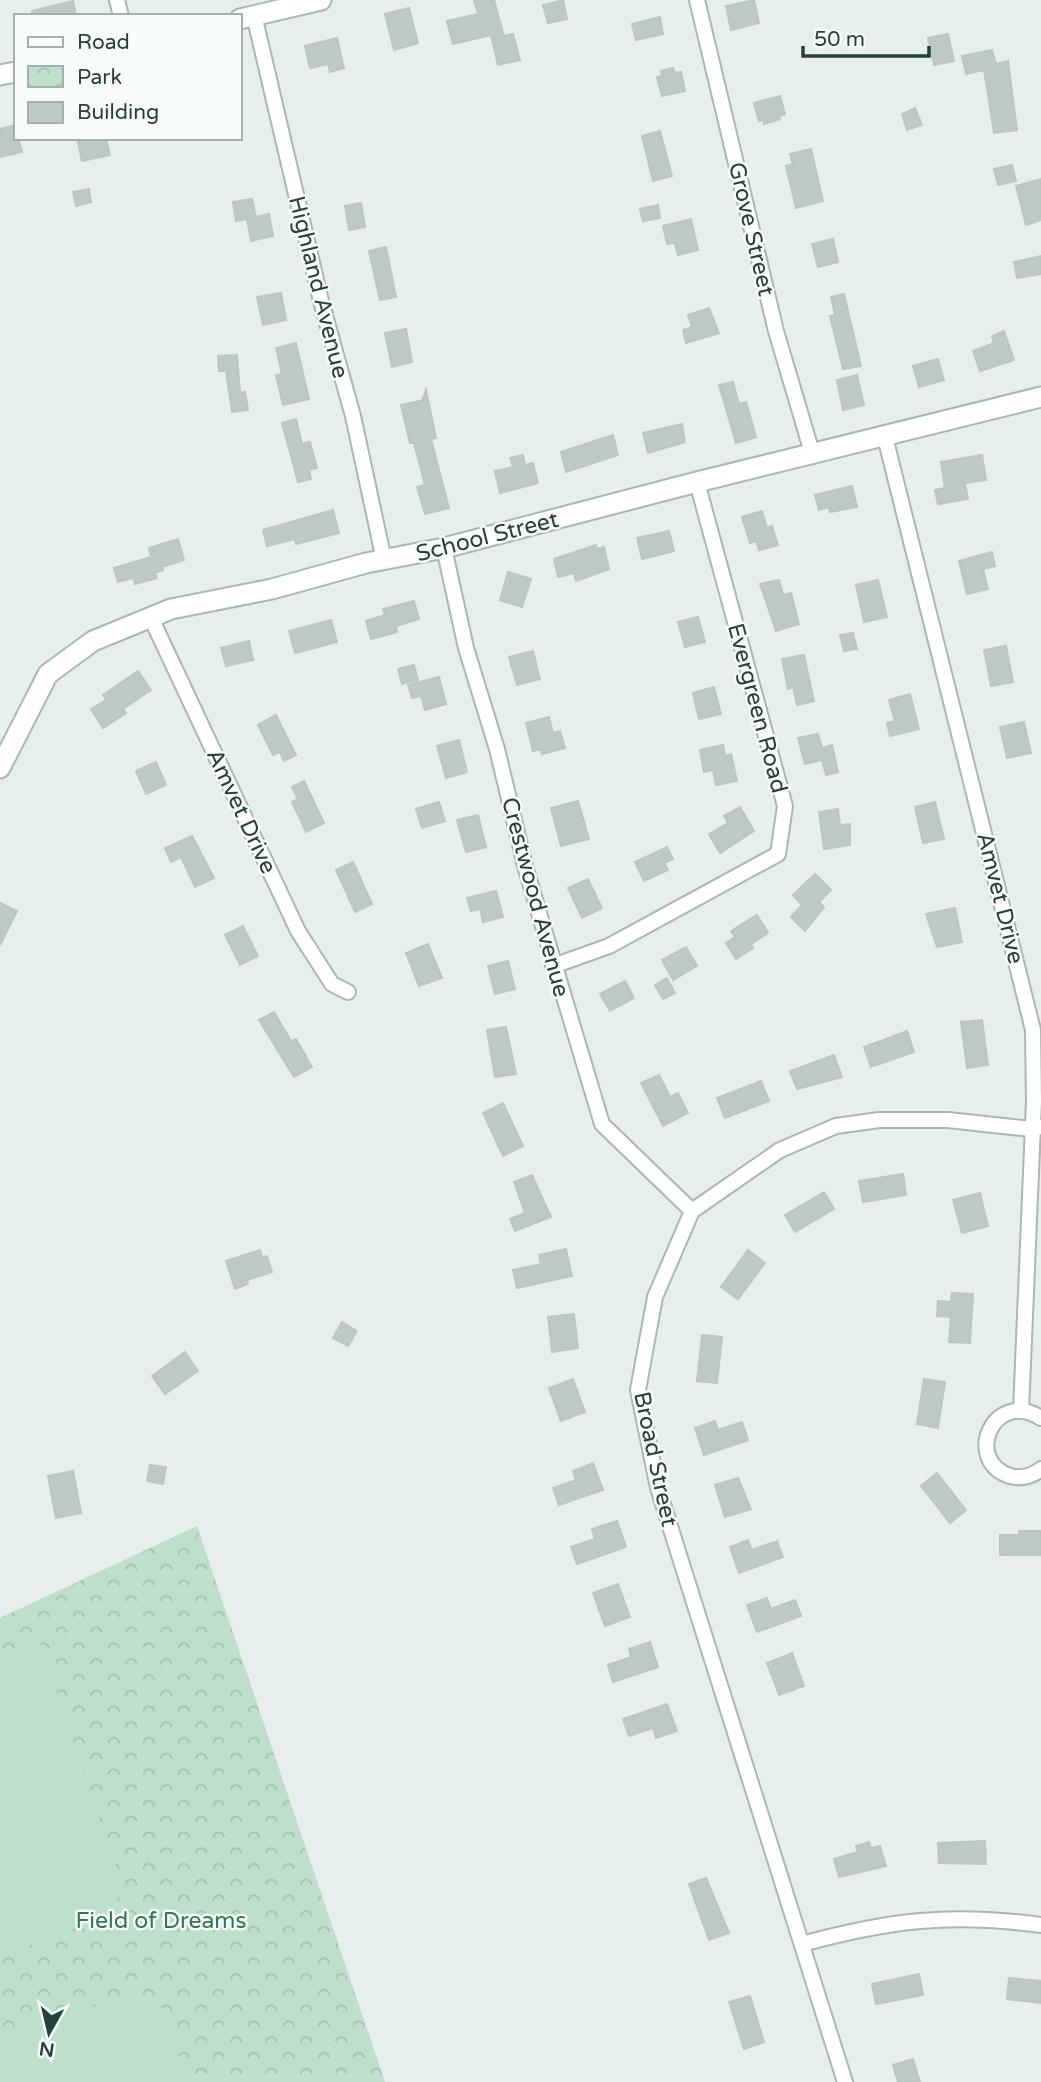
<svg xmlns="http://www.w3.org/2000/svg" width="1041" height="2082" font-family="'Varela Round',sans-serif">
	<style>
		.park { fill: url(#park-crowns) }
		.pitch { fill: #bfe0c8 }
		.building { fill: #bbcac4; stroke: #b8c9c2; stroke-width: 2 }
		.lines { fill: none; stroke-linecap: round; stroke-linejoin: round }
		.street-casing { stroke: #a8b8b2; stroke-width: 18 }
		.secondary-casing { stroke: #a4bbb3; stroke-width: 23 }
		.street { stroke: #fff; stroke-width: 14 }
		.secondary { stroke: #fff; stroke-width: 19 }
		.labels { text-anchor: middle; stroke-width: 5; stroke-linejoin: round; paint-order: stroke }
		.street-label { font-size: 23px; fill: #24423a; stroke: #f7fbf9 }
		.park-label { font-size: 23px; fill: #2d7a4b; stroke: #f7fbf9 }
	</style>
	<defs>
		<pattern id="park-crowns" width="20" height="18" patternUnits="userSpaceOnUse" patternTransform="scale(1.75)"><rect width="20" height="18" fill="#bfe0c8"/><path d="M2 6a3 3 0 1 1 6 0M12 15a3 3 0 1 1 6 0" fill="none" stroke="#a4c1ad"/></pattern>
	</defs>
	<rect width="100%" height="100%" fill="#e6efeb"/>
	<path class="park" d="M197 1526 385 2082H0V1618Z"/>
	<g class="pitch">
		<path d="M39 1638 122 1885 115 1906 62 1935 0 1955V1657Z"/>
		<path d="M134 1995 162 2007 187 2082H0L1 2033Z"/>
	</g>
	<g class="building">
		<path d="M474 0H494L504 36 513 34 520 60 498 65 491 35 453 44 447 21 478 14Z"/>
		<path d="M563 0 567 19 548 23 543 5Z"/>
		<path d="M754 0 759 23 731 30 726 6Z"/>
		<path d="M73 1 76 16H33L32 11Z"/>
		<path d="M409 8 418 43 394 50 385 14Z"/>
		<path d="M660 17 663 34 636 40 632 24Z"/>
		<path d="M948 34 954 61 934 65 928 38Z"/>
		<path d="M337 38 344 68 330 72 328 64 310 68 305 46Z"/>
		<path d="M992 50 996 64 1008 61 1017 130 994 133 984 70 966 74 962 56Z"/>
		<path d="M673 68 675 73 681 72 685 91 662 96 657 77 662 76 661 71Z"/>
		<path d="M780 96 785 114 779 116 780 119 764 124V120L759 121 754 103Z"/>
		<path d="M915 108 922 125 907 130 902 114Z"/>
		<path d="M16 125V138H18L22 152 0 157V129Z"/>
		<path d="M660 131 672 176 653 181 642 136Z"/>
		<path d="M77 138H106L110 155 82 161Z"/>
		<path d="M811 149 823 201 796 208 786 166 793 164 790 154Z"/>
		<path d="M1012 165 1016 181 998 185 994 169Z"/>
		<path d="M1041 179V220L1026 225 1016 186Z"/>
		<path d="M89 189 91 202 76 206 73 192Z"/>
		<path d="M252 199 256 217 269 214 273 236 251 241 247 219 236 221 233 202Z"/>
		<path d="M361 203 365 227 349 230 345 206Z"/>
		<path d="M658 205 660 218 643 221 640 209Z"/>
		<path d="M691 219 698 250 678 255 675 243 667 244 663 226Z"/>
		<path d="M833 239 838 262 818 267 812 244Z"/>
		<path d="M386 247 396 297 380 300 369 251Z"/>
		<path d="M1041 256V274L1017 278 1014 262Z"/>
		<path d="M281 293 286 320 263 325 257 297Z"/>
		<path d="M844 294 861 366 843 369 830 316 835 315 831 297Z"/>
		<path d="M709 308 719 333 686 343 683 330 692 327 688 315Z"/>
		<path d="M406 329 412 362 392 367 385 333Z"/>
		<path d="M1004 331 1014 360 980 371 973 351 994 343 992 336Z"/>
		<path d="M296 343 309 399 283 405 276 375 282 374 276 348Z"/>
		<path d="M237 355 240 393 245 392 248 410 232 412 226 371H219L218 356Z"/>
		<path d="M938 359 944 380 919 387 913 366Z"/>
		<path d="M857 375 864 405 843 410 837 380Z"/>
		<path d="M733 382 739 404 746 402 756 437 736 443 719 385Z"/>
		<path d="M426 390 436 438 431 439 449 508 425 514 417 487 425 485 414 443H410L401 405 420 401 421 404Z"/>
		<path d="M296 419 302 444 310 442 317 468 309 470 311 479 298 482 282 423Z"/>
		<path d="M682 424 685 442 648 453 643 433Z"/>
		<path d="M613 435 618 455 566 472 561 452Z"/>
		<path d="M523 455 525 465 533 463 538 483 500 493 495 471 513 467 510 458Z"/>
		<path d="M982 455 986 480 965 483 968 499 938 504 935 490 945 488 941 462Z"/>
		<path d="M852 486 857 507 830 512 829 507 819 510 815 495Z"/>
		<path d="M333 510 339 533 296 544 295 539 267 546 263 530Z"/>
		<path d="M762 511 767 528 772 526 778 545 759 550 756 541 750 543 742 517Z"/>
		<path d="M669 531 674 551 642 559 637 538Z"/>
		<path d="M178 539 184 560 162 567 163 570 155 573 157 578 135 584 133 578 118 582 114 568 151 557 149 548Z"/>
		<path d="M596 545 597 549 604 547 609 569 576 581 574 573 558 577 554 559Z"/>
		<path d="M992 552 995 566 983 569 988 589 967 594 959 561Z"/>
		<path d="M508 572 531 579 522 607 500 600Z"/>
		<path d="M779 580 783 595 791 593 799 624 776 631 760 584Z"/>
		<path d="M878 580 887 617 864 622 856 585Z"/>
		<path d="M414 601 419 619 396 626 397 632 371 639 366 621 385 615 383 609Z"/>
		<path d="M698 617 705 642 685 647 678 622Z"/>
		<path d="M331 620 337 642 295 653 289 631Z"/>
		<path d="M853 633 857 649 844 651 840 635Z"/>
		<path d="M249 641 253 660 226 666 221 648Z"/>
		<path d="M1006 646 1013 682 991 686 984 650Z"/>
		<path d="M533 651 540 679 517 685 509 657Z"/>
		<path d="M804 655 814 701 797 705 793 687 788 689 782 659Z"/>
		<path d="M414 665 418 680 402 684 398 669Z"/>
		<path d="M138 671 151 690 123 709 126 713 103 728 91 709 106 700 103 695Z"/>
		<path d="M439 677 446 704 425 710 421 696 412 698 408 685Z"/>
		<path d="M714 687 721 714 699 719 693 693Z"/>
		<path d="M910 694 919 729 890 736 887 723 895 721 889 700Z"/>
		<path d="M276 715 296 755 284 761 280 752 273 755 258 725Z"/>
		<path d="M549 717 553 733 560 731 565 748 542 754 541 749 533 751 526 723Z"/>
		<path d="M1024 722 1031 753 1007 758 1000 727Z"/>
		<path d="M818 734 822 748 832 745 838 772 826 775 822 760 805 764 798 738Z"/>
		<path d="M459 740 467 772 446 778 437 746Z"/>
		<path d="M723 745 725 756 731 754 737 781 716 785 713 770 704 772 700 750Z"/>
		<path d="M156 762 166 785 146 794 136 771Z"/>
		<path d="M304 781 324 823 306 832 292 802 298 799 292 787Z"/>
		<path d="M578 801 589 839 561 846 551 808Z"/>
		<path d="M439 802 445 821 422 828 416 809Z"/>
		<path d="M935 802 944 839 923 843 915 807Z"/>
		<path d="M740 807 754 831 720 853 709 834 728 823 724 816Z"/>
		<path d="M838 809 840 825 850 824V845L824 849 819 812Z"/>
		<path d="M478 815 486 847 466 852 457 820Z"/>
		<path d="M192 836 214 878 195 887 181 857 171 862 165 848Z"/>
		<path d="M667 847 673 859 664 863 668 870 644 881 635 862Z"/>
		<path d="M353 862 372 904 355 912 336 870Z"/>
		<path d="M815 874 831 890 819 902 824 907 805 931 791 917 802 905 793 895Z"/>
		<path d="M588 879 602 908 582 918 568 888Z"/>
		<path d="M496 891 503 917 483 922 480 909 471 911 467 898Z"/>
		<path d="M0 903 17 911 0 945Z"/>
		<path d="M955 908 962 942 937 947 926 914Z"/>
		<path d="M757 915 768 933 751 944 753 948 736 959 726 943 735 937 731 931Z"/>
		<path d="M243 926 258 956 240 965 225 935Z"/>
		<path d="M428 944 442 978 419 986 406 953Z"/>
		<path d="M686 947 697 966 673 980 662 960Z"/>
		<path d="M508 961 515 989 495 994 488 966Z"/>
		<path d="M667 978 675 993 663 999 655 985Z"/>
		<path d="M625 981 634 998 610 1011 600 994Z"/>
		<path d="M274 1012 291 1041 296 1039 312 1067 294 1077 259 1020Z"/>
		<path d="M982 1020 988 1065 967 1068 961 1022Z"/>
		<path d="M506 1027 516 1074 495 1077 487 1030Z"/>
		<path d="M907 1031 914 1052 871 1067 864 1047Z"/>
		<path d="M834 1055 842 1077 797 1089 790 1071Z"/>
		<path d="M659 1075 670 1097 678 1093 688 1113 663 1126 641 1083Z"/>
		<path d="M761 1081 769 1101 725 1118 717 1098Z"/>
		<path d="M503 1103 523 1146 503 1156 483 1113Z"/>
		<path d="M903 1174 906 1195 863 1202 859 1181Z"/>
		<path d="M532 1175 551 1217 515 1231 510 1219 525 1213 514 1182Z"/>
		<path d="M824 1192 834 1209 795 1232 785 1215Z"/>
		<path d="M980 1193 988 1226 962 1233 953 1200Z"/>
		<path d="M566 1249 572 1276 517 1288 513 1270 541 1264 539 1255Z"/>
		<path d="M260 1250 262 1258 267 1256 272 1272 247 1280 248 1284 235 1289 226 1261Z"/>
		<path d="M748 1250 765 1263 738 1299 721 1287Z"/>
		<path d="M952 1293 973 1294 970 1343 949 1342 951 1317 937 1316 938 1301 951 1302Z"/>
		<path d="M574 1314 578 1348 552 1352 548 1317Z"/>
		<path d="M342 1322 357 1331 348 1346 333 1338Z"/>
		<path d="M702 1335 722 1337 717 1383 697 1381Z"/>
		<path d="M185 1352 198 1371 165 1394 152 1376Z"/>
		<path d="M573 1379 585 1412 561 1421 549 1388Z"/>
		<path d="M924 1379 945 1382 938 1428 917 1424Z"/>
		<path d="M715 1421 718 1430 742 1422 748 1440 704 1455 695 1428Z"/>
		<path d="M593 1463 603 1490 559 1505 553 1488 576 1480 573 1471Z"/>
		<path d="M150 1465 166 1467 163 1484 147 1481Z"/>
		<path d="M73 1471 81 1513 56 1518 48 1476Z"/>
		<path d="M937 1473 966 1510 950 1523 921 1486Z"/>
		<path d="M738 1478 751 1509 725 1517 715 1485Z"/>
		<path d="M617 1521 626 1547 577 1564 571 1547 595 1539 592 1529Z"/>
		<path d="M1019 1531H1041V1555H1000V1535H1019Z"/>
		<path d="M748 1540 752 1550 777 1541 783 1557 739 1573 730 1547Z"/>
		<path d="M618 1584 630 1617 605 1626 593 1593Z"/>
		<path d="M767 1598 771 1609 795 1600 801 1616 757 1632 747 1605Z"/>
		<path d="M650 1642 658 1667 613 1682 608 1665 631 1657 629 1649Z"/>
		<path d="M792 1653 804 1686 779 1695 767 1663Z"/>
		<path d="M667 1704 677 1731 656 1738 653 1728 629 1736 623 1719Z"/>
		<path d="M985 1841 986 1864 939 1863 938 1843Z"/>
		<path d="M869 1842 871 1848 880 1846 886 1866 839 1877 834 1859 858 1852 856 1846Z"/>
		<path d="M706 1878 729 1933 709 1940 689 1884Z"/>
		<path d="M919 1974 923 1995 876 2004 872 1984Z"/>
		<path d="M1009 1978 1041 1981V2003L1007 1999Z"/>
		<path d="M750 1996 764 2042 744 2049 729 2002Z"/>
		<path d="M913 2059 920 2082H898L893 2065Z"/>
	</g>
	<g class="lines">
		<g class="street-casing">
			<g id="street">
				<path d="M117 0 121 16"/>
				<path d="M697 0 776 331 813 456"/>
				<path d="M254 15 321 301 353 416 384 560"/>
				<path d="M885 437 1033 1030 1034 1101 1021 1411"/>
				<path d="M444 548 466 648 497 749 525 866 602 1124 692 1211"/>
				<path d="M151 618 298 931 332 984 348 992"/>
				<path d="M553 966 609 946 778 854 785 806 697 482"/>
				<path d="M1041 1418C993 1388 963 1461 1010 1476 1021 1479 1032 1476 1041 1469"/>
				<path d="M802 1944C890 1920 950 1913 1041 1925"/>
				<path d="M845 2082 658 1488 638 1390 655 1297 692 1211 780 1150 836 1126 879 1120H948L1031 1129 1041 1127"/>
			</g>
		</g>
		<g class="secondary-casing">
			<g id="secondary">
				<path d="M240 19 321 0"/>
				<path d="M0 75 16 72"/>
				<path d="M0 768 48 674 93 641 171 609 272 589 366 563 444 548 697 482 1041 397"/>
			</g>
		</g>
		<use href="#street" class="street"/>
		<use href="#secondary" class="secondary"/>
	</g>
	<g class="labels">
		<g class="street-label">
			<text transform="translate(752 229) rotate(77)" y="8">Grove Street</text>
			<text transform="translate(319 287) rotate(76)" y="8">Highland Avenue</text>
			<text transform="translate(487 536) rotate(-14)" y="8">School Street</text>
			<text transform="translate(758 708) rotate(75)" y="8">Evergreen Road</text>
			<text transform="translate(242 811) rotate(65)" y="8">Amvet Drive</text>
			<text transform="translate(536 897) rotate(75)" y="8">Crestwood Avenue</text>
			<text transform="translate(1001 898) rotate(76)" y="8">Amvet Drive</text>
			<text transform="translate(656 1459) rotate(78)" y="8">Broad Street</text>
		</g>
		<g class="park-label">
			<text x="161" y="1928">Field of Dreams</text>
		</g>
	</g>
	<rect x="14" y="14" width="228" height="126" fill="#f7fbf9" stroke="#a3b1ad" stroke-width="2"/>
	<rect x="28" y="37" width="35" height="10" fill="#ffffff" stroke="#a3b1ad" stroke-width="2"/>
	<text x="77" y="49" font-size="21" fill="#24423a">Road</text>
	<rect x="28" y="66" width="35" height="21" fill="url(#park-crowns)" stroke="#a3b1ad" stroke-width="2"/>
	<text x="77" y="84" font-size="21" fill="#24423a">Park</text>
	<rect x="28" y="102" width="35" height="21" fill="#bbcac4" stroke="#a3b1ad" stroke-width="2"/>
	<text x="77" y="119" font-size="21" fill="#24423a">Building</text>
	<g transform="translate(49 2033) rotate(188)" stroke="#f7fbf9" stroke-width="5" paint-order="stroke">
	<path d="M0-5L12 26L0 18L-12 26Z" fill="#24423a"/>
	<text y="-10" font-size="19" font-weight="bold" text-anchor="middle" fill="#24423a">N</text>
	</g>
	<path d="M803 46v10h126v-10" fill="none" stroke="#24423a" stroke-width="3.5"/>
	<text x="814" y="46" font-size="21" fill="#24423a" stroke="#f7fbf9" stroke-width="5" paint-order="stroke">50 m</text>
</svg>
